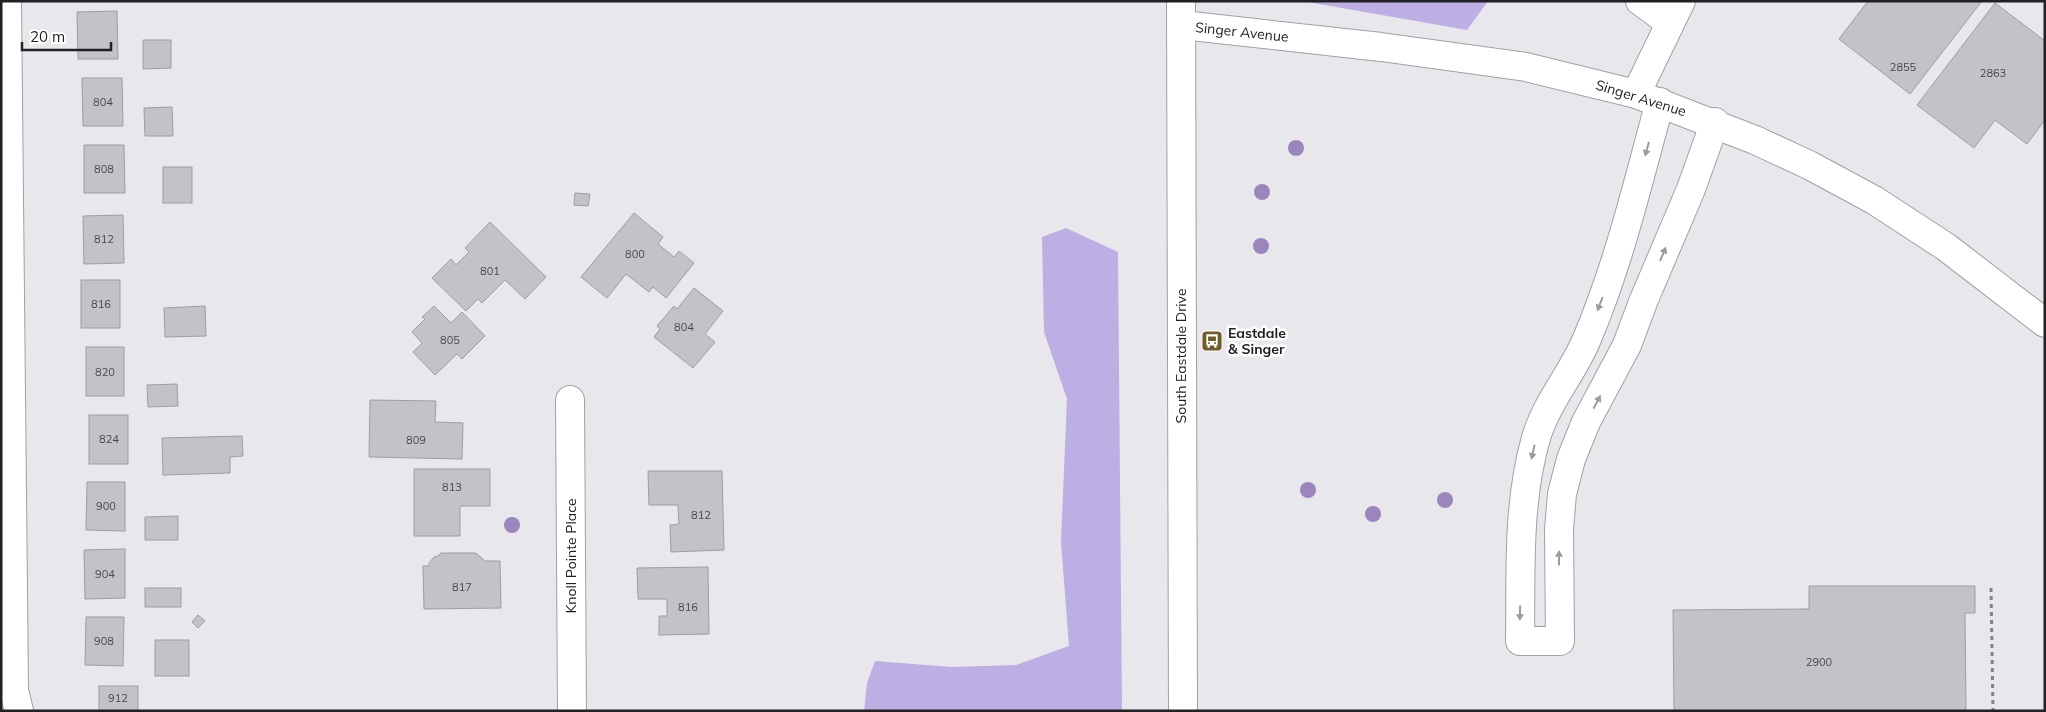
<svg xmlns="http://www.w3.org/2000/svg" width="2046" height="712" font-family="Mulish,sans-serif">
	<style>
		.green { fill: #bdaee4 }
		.building { fill: #c3c2c7; stroke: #9e9da1 }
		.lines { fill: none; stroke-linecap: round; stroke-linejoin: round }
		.minor-casing { stroke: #a1a0a5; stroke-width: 30 }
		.path { stroke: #848387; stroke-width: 3; stroke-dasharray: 4 4; stroke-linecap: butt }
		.minor { stroke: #fff; stroke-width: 28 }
		.tree { fill: #9a86bc }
		.oneway { fill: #9b9b9c }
		.labels { text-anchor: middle; stroke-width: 5; stroke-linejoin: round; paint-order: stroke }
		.number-label { font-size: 11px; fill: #4a484b }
		.street-label { font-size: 14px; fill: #212022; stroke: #fff }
		.poi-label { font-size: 14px; font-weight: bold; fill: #212022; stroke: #fff; text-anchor: start }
	</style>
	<rect width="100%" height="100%" fill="#e8e7ec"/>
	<g class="green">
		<path d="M1302 1H1488L1467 30Z"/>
		<path d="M1066 228 1118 252 1122 711H864L867 683 875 661 952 667 1016 665 1069 646 1061 542 1067 399 1044 332 1042 237Z"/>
	</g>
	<g class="building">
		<path d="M1868 1H1982L1910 94 1839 39Z"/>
		<path d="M1995 3 2045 41V120L2027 144 1995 120 1974 148 1917 105Z"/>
		<path d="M117 11 118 59H78L77 12Z"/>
		<path d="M143 40H171V68L143 69Z"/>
		<path d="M82 78H122L123 126H83Z"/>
		<path d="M172 107 173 136H145L144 108Z"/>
		<path d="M84 145H124L125 193H84Z"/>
		<rect x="163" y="167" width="29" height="36"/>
		<path d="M575 193 590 194 588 206 574 205Z"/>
		<path d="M634 213 663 237 658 244 674 257 679 251 694 263 666 298 653 287 649 292 626 274 607 298 581 277Z"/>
		<path d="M123 215 124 263 84 264 83 216Z"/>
		<path d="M490 222 546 277 525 299 505 280 482 303 478 299 466 311 432 278 451 259 456 265 469 252 465 248Z"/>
		<rect x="81" y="280" width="39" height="48"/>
		<path d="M694 288 723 311 705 334 715 342 693 368 654 337 660 329 657 326 674 306 677 309Z"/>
		<path d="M205 306 206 336 165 337 164 308Z"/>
		<path d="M434 306 451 323 462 312 485 336 462 359 457 354 435 375 413 352 422 343 412 332 425 319 422 317Z"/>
		<rect x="86" y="347" width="38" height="49"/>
		<path d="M177 384 178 406 148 407 147 385Z"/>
		<path d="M370 400 436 401 435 422 463 423 462 459 369 457Z"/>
		<rect x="89" y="415" width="39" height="49"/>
		<path d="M242 436 243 456 230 457V473L163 475 162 438Z"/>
		<path d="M414 469H490V506H460V536H414Z"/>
		<path d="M648 471H722L724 550 671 552 670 525 679 524 678 505H649Z"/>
		<path d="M87 482H125V531L86 530Z"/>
		<path d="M178 516V540H145V517Z"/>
		<path d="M125 549V598L85 599 84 550Z"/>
		<path d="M441 553H476L485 561H500L501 608 424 609 423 566H429V563L434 557 438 556Z"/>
		<path d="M708 567 709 634 659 635V616H667V599H638L637 568Z"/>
		<path d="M1809 586H1975V613H1965L1966 711H1674L1673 610 1809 609Z"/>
		<rect x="145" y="588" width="36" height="19"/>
		<path d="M198 615 205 621 198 628 192 622Z"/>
		<path d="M86 617H124L123 666 85 665Z"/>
		<rect x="155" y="640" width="34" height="36"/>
		<rect x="99" y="686" width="39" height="25"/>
	</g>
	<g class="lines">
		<g class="minor-casing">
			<g id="minor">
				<path d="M7 1 14 690 19 711"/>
				<path d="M1181 1 1183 711"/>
				<path d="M1640 1 1670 23"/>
				<path d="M1182 25 1381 47 1526 67 1636 94 1755 140 1809 165 1874 200 1946 247 2045 323"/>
				<path d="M1636 94 1681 1"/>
				<path d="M1660 102C1638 182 1619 264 1586 341 1572 374 1546 403 1536 438 1517 504 1521 574 1520 641H1560L1559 530 1562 494 1571 459 1586 422 1627 345 1643 302 1691 189 1715 122"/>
				<path d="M570 400 572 711"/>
			</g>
		</g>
		<path class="path" d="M1991 588 1993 711"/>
		<use href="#minor" class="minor"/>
	</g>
	<g class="tree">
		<circle cx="1296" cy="148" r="8"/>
		<circle cx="1262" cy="192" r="8"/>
		<circle cx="1261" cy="246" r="8"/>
		<circle cx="1308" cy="490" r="8"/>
		<circle cx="1445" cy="500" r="8"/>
		<circle cx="1373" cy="514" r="8"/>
		<circle cx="512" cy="525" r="8"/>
	</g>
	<defs><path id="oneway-solid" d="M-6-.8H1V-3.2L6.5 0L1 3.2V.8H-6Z" transform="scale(1.25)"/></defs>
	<g class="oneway">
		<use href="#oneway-solid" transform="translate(1647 149) rotate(105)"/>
		<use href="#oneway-solid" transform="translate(1663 254) rotate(-67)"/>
		<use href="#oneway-solid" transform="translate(1600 304) rotate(111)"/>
		<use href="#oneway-solid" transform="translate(1597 402) rotate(-62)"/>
		<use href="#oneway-solid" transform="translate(1533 452) rotate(102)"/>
		<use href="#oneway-solid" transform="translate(1559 558) rotate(-90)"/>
		<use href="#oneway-solid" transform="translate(1520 613) rotate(91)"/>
	</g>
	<defs>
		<g id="bus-square" transform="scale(1.125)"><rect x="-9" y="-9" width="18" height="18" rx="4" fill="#715d2c" stroke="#fff"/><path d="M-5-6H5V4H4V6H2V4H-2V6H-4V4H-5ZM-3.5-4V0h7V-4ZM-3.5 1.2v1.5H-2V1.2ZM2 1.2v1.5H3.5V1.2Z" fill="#fff"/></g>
	</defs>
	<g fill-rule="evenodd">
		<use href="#bus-square" x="1212" y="341"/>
	</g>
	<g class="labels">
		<g class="number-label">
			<text x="1903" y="71">2855</text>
			<text x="1993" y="77">2863</text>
			<text x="103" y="106">804</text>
			<text x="104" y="173">808</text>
			<text x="104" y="243">812</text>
			<text x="635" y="258">800</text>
			<text x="490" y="275">801</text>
			<text x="101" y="308">816</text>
			<text x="684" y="331">804</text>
			<text x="450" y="344">805</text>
			<text x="105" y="376">820</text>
			<text x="109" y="443">824</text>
			<text x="416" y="444">809</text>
			<text x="452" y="491">813</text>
			<text x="106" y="510">900</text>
			<text x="701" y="519">812</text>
			<text x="105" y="578">904</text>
			<text x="462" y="591">817</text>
			<text x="688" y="611">816</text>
			<text x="104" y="645">908</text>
			<text x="1819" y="666">2900</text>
			<text x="118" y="702">912</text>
		</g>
		<g class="street-label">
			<text transform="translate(1242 32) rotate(6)" y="5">Singer Avenue</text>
			<text transform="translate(1641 98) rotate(17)" y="5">Singer Avenue</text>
			<text transform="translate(1181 356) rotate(-90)" y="5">South Eastdale Drive</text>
			<text transform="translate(571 556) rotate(-90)" y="5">Knoll Pointe Place</text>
		</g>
		<g class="poi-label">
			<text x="1228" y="338">Eastdale<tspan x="1228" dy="16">&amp; Singer</tspan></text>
		</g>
	</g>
	<rect width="2046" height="712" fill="none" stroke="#212022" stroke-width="5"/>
	<path d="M22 42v8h89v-8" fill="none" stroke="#212022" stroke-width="2.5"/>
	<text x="30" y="42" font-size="15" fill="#212022" stroke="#ffffff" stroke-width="4" paint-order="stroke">20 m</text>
</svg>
